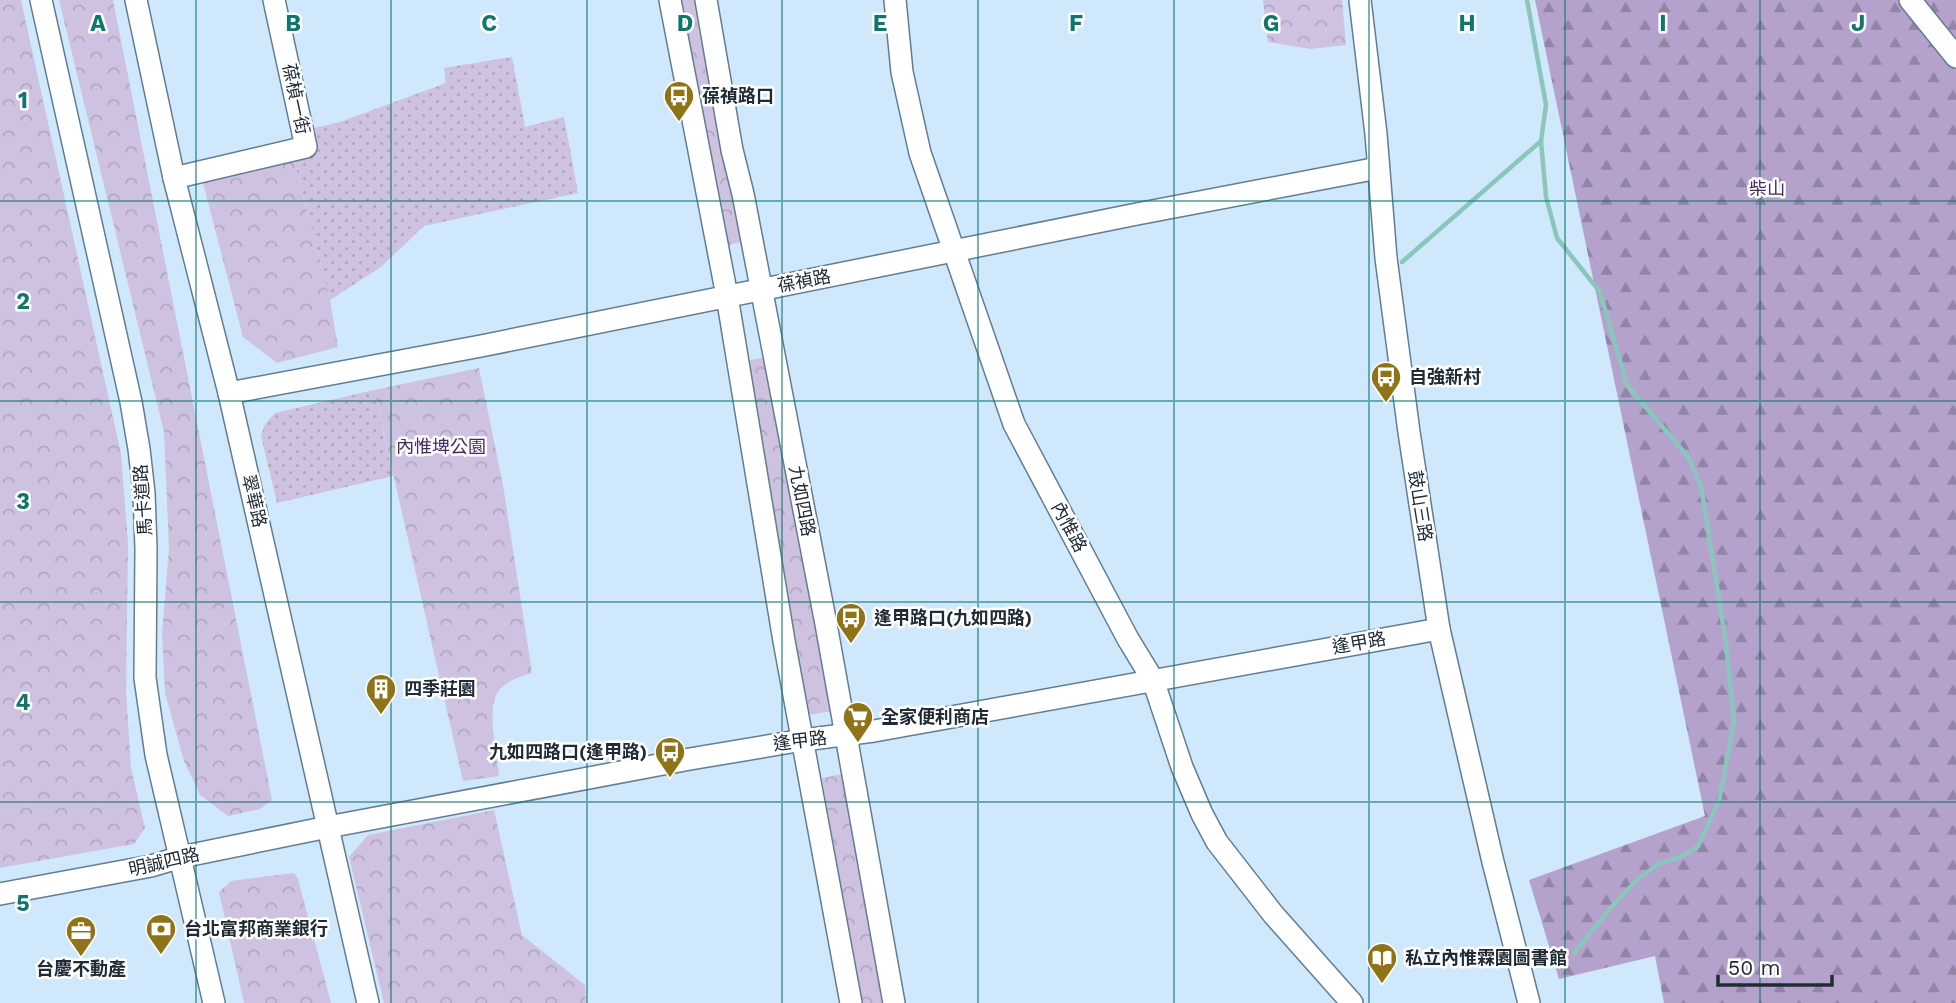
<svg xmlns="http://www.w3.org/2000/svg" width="1956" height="1003" font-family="'Work Sans','Noto Sans TC',sans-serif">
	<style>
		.grass { fill: url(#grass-dots) }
		.forest { fill: url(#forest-firs) }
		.park { fill: url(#park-crowns) }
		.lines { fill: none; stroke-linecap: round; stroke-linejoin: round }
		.stream { stroke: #8ac6bb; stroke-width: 4.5 }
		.minor-casing { stroke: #617d93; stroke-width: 24 }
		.minor { stroke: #fff; stroke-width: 21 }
		.grid { fill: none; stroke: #0f766e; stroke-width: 2; stroke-opacity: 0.55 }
		.labels { text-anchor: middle; stroke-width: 5; stroke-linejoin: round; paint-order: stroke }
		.poi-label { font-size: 18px; font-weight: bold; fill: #202b35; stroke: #fff; text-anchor: start }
		.street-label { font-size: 18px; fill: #202b35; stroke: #fff }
		.park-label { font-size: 18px; fill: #432a60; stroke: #fff }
		.grid-label { font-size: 23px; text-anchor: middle; font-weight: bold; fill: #0f766e; stroke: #fff; stroke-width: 5; stroke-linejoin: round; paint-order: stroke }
	</style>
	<defs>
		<pattern id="grass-dots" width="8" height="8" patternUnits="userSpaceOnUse" patternTransform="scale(1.75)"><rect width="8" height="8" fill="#cec2e0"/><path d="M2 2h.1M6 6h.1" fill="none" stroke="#b1a7c1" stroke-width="1.8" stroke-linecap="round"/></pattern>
		<pattern id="forest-firs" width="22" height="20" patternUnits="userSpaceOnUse" patternTransform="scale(1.75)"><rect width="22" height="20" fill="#b4a2cd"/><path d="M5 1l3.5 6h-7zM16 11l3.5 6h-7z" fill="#9284a7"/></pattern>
		<pattern id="park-crowns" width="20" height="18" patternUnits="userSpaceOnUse" patternTransform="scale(1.75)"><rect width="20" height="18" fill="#cec2e0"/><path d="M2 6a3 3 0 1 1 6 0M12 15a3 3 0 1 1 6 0" fill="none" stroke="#b1a7c1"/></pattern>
	</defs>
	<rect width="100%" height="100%" fill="#d0e8fc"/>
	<g class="grass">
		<path d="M512 57 525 127 564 117 578 193 424 226 381 267 330 300 293 156 318 150 314 128 340 122 446 83 444 68Z"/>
		<path d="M374 390 393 476 277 503 261 436 265 424 275 413Z"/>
	</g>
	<path class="forest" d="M1535 0H1956V1003H1664L1655 956 1559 979 1529 880 1705 816Z"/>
	<g class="park">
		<path d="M0 0H21L121 454 128 543 126 691 131 768 145 828 134 844 0 868Z"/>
		<path d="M59 0H113L272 800 260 809 228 816 200 795 184 761 165 693 162 634 169 548 164 432Z"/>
		<path d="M680 0H699L746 241 728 245Z"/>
		<path d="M1263 0H1342L1346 45 1310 49 1268 42Z"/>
		<path d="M293 156 330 300 338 347 277 363 243 337 202 179Z"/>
		<path d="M768 357 832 711 809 715 745 361Z"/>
		<path d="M479 368 503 485 532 673C521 676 505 681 498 692 486 709 497 755 499 776L463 781 374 390Z"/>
		<path d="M843 774 882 1003H861L822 778Z"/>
		<path d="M494 810 522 935 585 985 586 1003H384L349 857 368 835Z"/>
		<path d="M294 873 298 879 331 1003H244L219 892 231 881Z"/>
	</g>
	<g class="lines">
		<g class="stream">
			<path d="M1527 0 1546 105 1541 141 1546 197 1557 238 1600 292 1627 385 1688 457 1701 486 1726 643 1734 721 1719 801 1698 846 1683 856 1658 864 1637 880 1614 904 1574 953"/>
			<path d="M1402 262 1541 141"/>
		</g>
		<g class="minor-casing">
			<g id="minor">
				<path d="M41 0 131 402 139 449 144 493 146 548 145 678 156 755 214 1003"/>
				<path d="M136 0 174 178 229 393 368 1003"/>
				<path d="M670 0 727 296 784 641 851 1003"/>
				<path d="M706 0 732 150 743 194 826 624 894 1003"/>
				<path d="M895 0 902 72 920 153 1014 424 1128 639 1153 680 1182 767 1202 814 1217 842 1273 914 1352 1003"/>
				<path d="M1360 0 1376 134 1386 258 1409 432 1439 629 1493 862 1529 1003"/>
				<path d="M1910 0 1956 57"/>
				<path d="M174 178 306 147 274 0"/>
				<path d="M229 393 481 346 1137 214 1378 168"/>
				<path d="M0 894 151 866 181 857 328 827 690 759 803 740 874 731 1439 629"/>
			</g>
		</g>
		<use href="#minor" class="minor"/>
	</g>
	<path class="grid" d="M196 0V1003M391 0V1003M587 0V1003M782 0V1003M978 0V1003M1174 0V1003M1369 0V1003M1565 0V1003M1760 0V1003M0 201H1956M0 401H1956M0 602H1956M0 802H1956"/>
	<defs>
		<g id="bus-pin" transform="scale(1.575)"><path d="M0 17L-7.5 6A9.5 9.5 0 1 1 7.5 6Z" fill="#8f7317" stroke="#fff"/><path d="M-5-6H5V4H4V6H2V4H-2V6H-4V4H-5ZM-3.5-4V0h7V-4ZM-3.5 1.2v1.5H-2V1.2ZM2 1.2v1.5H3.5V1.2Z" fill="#fff"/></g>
		<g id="building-pin" transform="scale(1.575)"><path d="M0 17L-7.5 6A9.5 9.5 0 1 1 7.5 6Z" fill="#8f7317" stroke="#fff"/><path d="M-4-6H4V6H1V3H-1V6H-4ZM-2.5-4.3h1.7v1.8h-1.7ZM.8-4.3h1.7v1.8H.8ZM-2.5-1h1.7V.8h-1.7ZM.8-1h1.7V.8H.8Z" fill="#fff"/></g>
		<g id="supermarket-pin" transform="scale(1.575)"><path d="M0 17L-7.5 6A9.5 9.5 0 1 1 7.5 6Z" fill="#8f7317" stroke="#fff"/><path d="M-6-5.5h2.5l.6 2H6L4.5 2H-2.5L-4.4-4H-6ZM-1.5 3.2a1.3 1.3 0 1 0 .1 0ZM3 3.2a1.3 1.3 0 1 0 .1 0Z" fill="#fff"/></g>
		<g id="bank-pin" transform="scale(1.575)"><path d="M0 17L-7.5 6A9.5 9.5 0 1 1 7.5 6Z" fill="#8f7317" stroke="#fff"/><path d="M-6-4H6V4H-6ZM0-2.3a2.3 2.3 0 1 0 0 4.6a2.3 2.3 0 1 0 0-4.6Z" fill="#fff"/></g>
		<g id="office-pin" transform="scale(1.575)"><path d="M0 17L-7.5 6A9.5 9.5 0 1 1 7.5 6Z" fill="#8f7317" stroke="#fff"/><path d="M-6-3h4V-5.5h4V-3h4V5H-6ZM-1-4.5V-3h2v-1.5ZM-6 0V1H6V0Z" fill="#fff"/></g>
		<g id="library-pin" transform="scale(1.575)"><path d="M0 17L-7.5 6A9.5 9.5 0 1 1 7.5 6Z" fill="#8f7317" stroke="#fff"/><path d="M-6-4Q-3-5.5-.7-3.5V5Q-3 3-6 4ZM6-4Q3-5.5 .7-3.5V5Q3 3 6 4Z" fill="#fff"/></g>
	</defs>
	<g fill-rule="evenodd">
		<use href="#bus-pin" x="679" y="96"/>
		<use href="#bus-pin" x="1386" y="377"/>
		<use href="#bus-pin" x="851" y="618"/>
		<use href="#building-pin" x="381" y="689"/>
		<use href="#supermarket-pin" x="858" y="717"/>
		<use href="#bus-pin" x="670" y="752"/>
		<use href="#bank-pin" x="161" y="929"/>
		<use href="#office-pin" x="81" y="931"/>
		<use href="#library-pin" x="1382" y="958"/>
	</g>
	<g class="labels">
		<g class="poi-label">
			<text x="702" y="102">葆禎路口</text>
			<text x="1409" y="383">自強新村</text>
			<text x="874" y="624">逢甲路口(九如四路)</text>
			<text x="404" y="695">四季莊園</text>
			<text x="881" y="723">全家便利商店</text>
			<text x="647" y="758" text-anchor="end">九如四路口(逢甲路)</text>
			<text x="184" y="935">台北富邦商業銀行</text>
			<text x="1405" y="964">私立內惟霖園圖書館</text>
			<text x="81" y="975" text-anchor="middle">台慶不動產</text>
		</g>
		<g class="street-label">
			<text transform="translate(296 99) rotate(78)" y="6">葆楨一街</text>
			<text transform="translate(804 281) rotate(-11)" y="6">葆禎路</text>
			<text transform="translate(143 500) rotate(-94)" y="6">馬卡道路</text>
			<text transform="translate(254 501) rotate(77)" y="6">翠華路</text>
			<text transform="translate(802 501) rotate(79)" y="6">九如四路</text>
			<text transform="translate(1420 506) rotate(81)" y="6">鼓山三路</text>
			<text transform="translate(1069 527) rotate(62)" y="6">內惟路</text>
			<text transform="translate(1359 643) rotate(-10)" y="6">逢甲路</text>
			<text transform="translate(800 741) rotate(-7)" y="6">逢甲路</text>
			<text transform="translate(164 862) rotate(-13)" y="6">明誠四路</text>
		</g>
		<g class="park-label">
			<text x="1767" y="195">柴山</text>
			<text x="441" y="453">內惟埤公園</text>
		</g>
	</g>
	<g class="grid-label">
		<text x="98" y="31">A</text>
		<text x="293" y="31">B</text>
		<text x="489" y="31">C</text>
		<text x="685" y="31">D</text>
		<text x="880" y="31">E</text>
		<text x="1076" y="31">F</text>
		<text x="1271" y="31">G</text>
		<text x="1467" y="31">H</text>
		<text x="1663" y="31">I</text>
		<text x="1858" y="31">J</text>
		<text x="23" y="108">1</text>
		<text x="23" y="309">2</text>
		<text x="23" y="509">3</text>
		<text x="23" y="710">4</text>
		<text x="23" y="911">5</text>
	</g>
	<path d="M1718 975v10h114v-10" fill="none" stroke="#202b35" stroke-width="3.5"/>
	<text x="1728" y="975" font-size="21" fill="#202b35" stroke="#ffffff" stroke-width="5" paint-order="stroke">50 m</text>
</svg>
